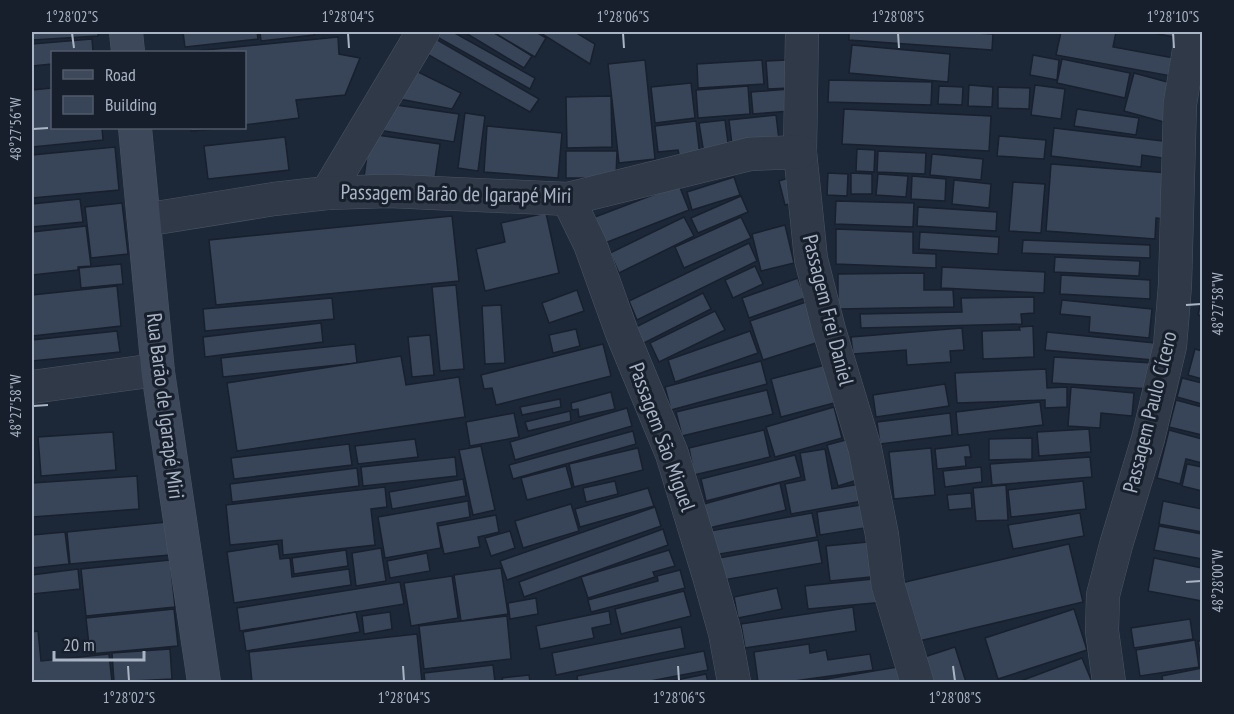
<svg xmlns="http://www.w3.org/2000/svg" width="1234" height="714" font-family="'PT Sans Narrow',sans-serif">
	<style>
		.building { fill: #384558; stroke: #18202d; stroke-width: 1.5 }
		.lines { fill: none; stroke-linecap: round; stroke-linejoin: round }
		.street-casing { stroke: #4b5462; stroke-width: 34 }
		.secondary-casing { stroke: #4b5462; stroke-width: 34 }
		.street { stroke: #303947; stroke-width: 33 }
		.secondary { stroke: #3d485b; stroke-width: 33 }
		.ticks { fill: none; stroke: #a9b4c5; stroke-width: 2 }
		.labels { text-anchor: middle; stroke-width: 6; stroke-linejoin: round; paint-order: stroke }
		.street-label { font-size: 21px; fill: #a9b4c5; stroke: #161f2b }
		.neatline { fill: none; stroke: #a9b4c5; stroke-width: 2 }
		.ticks-label { font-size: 15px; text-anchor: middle; fill: #a9b4c5 }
	</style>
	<rect width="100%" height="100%" fill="#1c2737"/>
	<g class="building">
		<path d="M32 32H98V36L32 40Z"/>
		<path d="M183 32H257L258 39 185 47Z"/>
		<path d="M260 32H314V35L261 41Z"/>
		<path d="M432 32H453L535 78 530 89 430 33Z"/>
		<path d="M464 32H493L532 56 524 68Z"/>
		<path d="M493 32H536L546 38 535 57Z"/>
		<path d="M539 32H575L595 44 590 64Z"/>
		<path d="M849 32H959L993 34 992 50 849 40Z"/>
		<path d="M1061 32H1116L1113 47 1174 58 1171 76 1056 55Z"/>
		<path d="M1149 32H1175L1174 37Z"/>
		<path d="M427 34 539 99 530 112 418 49Z"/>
		<path d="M338 37 339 54 360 58 345 95 296 100 299 118 244 125V52H186Z"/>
		<path d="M92 39 93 52H52V64L32 66V44Z"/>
		<path d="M852 45 950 54 948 82 849 73Z"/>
		<path d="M1033 55 1059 60 1057 80 1030 75Z"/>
		<path d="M1062 59 1130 73 1125 98 1057 83Z"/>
		<path d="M645 60 655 159 619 163 608 64Z"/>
		<path d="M762 60 764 84 698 88 697 64Z"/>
		<path d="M788 60 790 88 768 89 766 61Z"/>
		<path d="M408 67 461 93 452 109 389 97Z"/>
		<path d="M1134 73 1182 86 1171 124 1124 111Z"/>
		<path d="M829 80 932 82 931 105 828 102Z"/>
		<path d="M691 83 695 118 655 123 651 87Z"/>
		<path d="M969 85 993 87 992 107 968 106Z"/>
		<path d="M1035 85 1065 89 1061 119 1031 115Z"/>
		<path d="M748 86 750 114 698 118 696 90Z"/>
		<path d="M939 86 963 87 962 105 938 104Z"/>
		<path d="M998 87 1030 88 1029 109 998 108Z"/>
		<path d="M52 88V128H102L103 140 32 147V90Z"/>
		<path d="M789 89 790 111 753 114 751 92Z"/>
		<path d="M611 96 612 147 567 148 566 97Z"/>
		<path d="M382 103 459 114 454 142 378 130Z"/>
		<path d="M844 109 991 116 989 151 842 144Z"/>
		<path d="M1077 109 1139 118 1136 135 1074 126Z"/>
		<path d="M465 113 485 116 478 171 458 168Z"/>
		<path d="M776 115 779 140 732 145 729 120Z"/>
		<path d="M725 120 729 151 704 154 699 123Z"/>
		<path d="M696 121 700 157 680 159 678 150 658 152 655 126Z"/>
		<path d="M487 126 562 133 558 178 484 172Z"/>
		<path d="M190 128H224L191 131Z"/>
		<path d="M1054 128 1171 142 1169 159 1142 155 1141 167 1051 156Z"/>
		<path d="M370 134 440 144 434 186 364 177Z"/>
		<path d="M999 136 1046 140 1044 159 997 156Z"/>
		<path d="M285 137 289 170 208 179 204 146Z"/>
		<path d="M115 147 119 190 32 198V155Z"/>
		<path d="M857 149 875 150 874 172 856 171Z"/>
		<path d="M566 151H617L616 178H566Z"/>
		<path d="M878 151 926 153 925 174 877 172Z"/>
		<path d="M932 154 983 159 981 180 930 175Z"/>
		<path d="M1051 164 1169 173 1166 219 1156 218 1155 239 1046 231Z"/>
		<path d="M828 173 848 174 847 196 827 195Z"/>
		<path d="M851 173 872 174V194H851Z"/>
		<path d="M878 174 908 176 906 197 876 195Z"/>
		<path d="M912 176 946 179 945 201 911 199Z"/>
		<path d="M734 177 740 195 692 210 687 192Z"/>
		<path d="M791 177 798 202 785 205 779 181Z"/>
		<path d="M954 180 991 184 989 208 952 204Z"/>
		<path d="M1013 182 1045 184 1041 233 1009 231Z"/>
		<path d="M679 185 689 210 605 243 595 217Z"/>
		<path d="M741 196 748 212 698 233 691 218Z"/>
		<path d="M80 199 83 222 32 227V204Z"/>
		<path d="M836 201 914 203 913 227 835 224Z"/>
		<path d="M122 203 128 254 91 258 85 207Z"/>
		<path d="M918 207 997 212 996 231 917 226Z"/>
		<path d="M546 213 559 273 485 291 476 249 505 242 501 223Z"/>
		<path d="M452 216 459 281 216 305 209 240Z"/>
		<path d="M684 217 694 236 619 273 610 253Z"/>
		<path d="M741 217 751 238 684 268 675 247Z"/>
		<path d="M785 225 794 263 761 271 752 234Z"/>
		<path d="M86 226 91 266 78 267V270L32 275V232Z"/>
		<path d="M836 229 913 232V253L936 254V268L836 264Z"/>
		<path d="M920 232 999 237 998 254 919 249Z"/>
		<path d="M1023 240 1150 245V258L1022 253Z"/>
		<path d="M749 243 757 261 637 320 629 301Z"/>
		<path d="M1055 257 1140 261 1139 276 1054 272Z"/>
		<path d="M121 264 123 284 81 288 79 268Z"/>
		<path d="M755 266 763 284 733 298 725 280Z"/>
		<path d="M942 267 1045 272 1044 293 941 288Z"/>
		<path d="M924 273V290H953L954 307 838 309V274Z"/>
		<path d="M1061 275 1150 280V299L1060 294Z"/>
		<path d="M798 278 805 298 749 318 742 298Z"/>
		<path d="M456 285 464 369 440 371 432 287Z"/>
		<path d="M117 286 121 326 32 336V295Z"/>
		<path d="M577 290 584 311 549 323 542 303Z"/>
		<path d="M703 293 711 309 642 344 634 328Z"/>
		<path d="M1202 295V316L1198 315Z"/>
		<path d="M1034 297V313L1021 314 1022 324 861 328 860 314 962 312 961 298Z"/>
		<path d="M332 298 334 319 205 331 203 309Z"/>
		<path d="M1062 300 1152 309 1149 338 1089 332 1090 317 1060 314Z"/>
		<path d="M806 302 819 342 763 360 750 321Z"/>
		<path d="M501 305 505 363 485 364 482 306Z"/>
		<path d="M715 311 725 330 659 362 650 343Z"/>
		<path d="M321 323 323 342 205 357 203 337Z"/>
		<path d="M1033 326 1034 357 983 359 982 331 1020 330 1019 327Z"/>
		<path d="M962 328 964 350 950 351 951 362 907 365 906 350 853 354 851 337Z"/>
		<path d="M576 329 580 346 553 353 549 335Z"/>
		<path d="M117 331 120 352 32 361V340Z"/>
		<path d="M750 331 758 353 675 382 668 360Z"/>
		<path d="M1047 332 1155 343 1153 360 1045 350Z"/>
		<path d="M430 335 434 375 412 377 408 337Z"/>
		<path d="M355 344 357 363 223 377 221 358Z"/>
		<path d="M603 344 611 376 496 405 492 388 484 389 481 375Z"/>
		<path d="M1195 349 1202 351V379L1188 375Z"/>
		<path d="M401 356 406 385 459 377 465 417 237 451 227 383Z"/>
		<path d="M1054 357 1153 363 1151 389 1052 383Z"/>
		<path d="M761 361 767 384 671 410 665 387Z"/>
		<path d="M825 365 834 403 781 417 771 379Z"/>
		<path d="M1046 369 1047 388 1067 387V407L1045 408V400L957 403 955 373Z"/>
		<path d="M1182 378 1202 383V404L1177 397Z"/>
		<path d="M945 384 949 406 876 417 873 395Z"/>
		<path d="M1071 387 1134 393 1132 416 1101 413 1100 428 1068 426Z"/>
		<path d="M767 390 773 414 682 436 676 412Z"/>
		<path d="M611 392 615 409 579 417 578 409 572 410 571 403Z"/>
		<path d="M560 399 561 407 522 415 520 407Z"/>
		<path d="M1176 400 1202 407V435L1169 427Z"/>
		<path d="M1040 402 1043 425 958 435 956 412Z"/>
		<path d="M834 407 842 438 775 457 766 427Z"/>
		<path d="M627 408 632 426 515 460 510 442Z"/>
		<path d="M570 411 571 421 528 431 525 422Z"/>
		<path d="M514 413 519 437 470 446 466 422Z"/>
		<path d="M950 413 952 435 880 444 877 422Z"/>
		<path d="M1089 429 1091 452 1039 456 1037 432Z"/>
		<path d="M764 430 770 457 694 475 689 448Z"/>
		<path d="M1169 430 1202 439V463L1186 459 1180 484 1157 478Z"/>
		<path d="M633 431 636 444 513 479 509 465Z"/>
		<path d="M113 432 116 470 41 476 38 437Z"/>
		<path d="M853 438 864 478 838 486 827 445Z"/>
		<path d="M1032 438V459L989 460V439Z"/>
		<path d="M32 439 34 478H32Z"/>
		<path d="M415 439 418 457 358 464 355 446Z"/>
		<path d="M349 444 352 465 234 479 231 458Z"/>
		<path d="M969 445 971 457H965L966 466 937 469 935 449Z"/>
		<path d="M481 446 495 510 473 515 459 450Z"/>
		<path d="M638 448 643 470 574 487 569 464Z"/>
		<path d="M931 448 935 495 894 499 889 452Z"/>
		<path d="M825 449 832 489 865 483 868 500 791 514 785 484 805 480 800 453Z"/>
		<path d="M795 455 801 477 706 501 701 479Z"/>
		<path d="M455 457 457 476 363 486 361 467Z"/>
		<path d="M1090 457 1092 477 992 485 990 464Z"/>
		<path d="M1187 464 1202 467V491L1182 486Z"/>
		<path d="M566 466 572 488 527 500 521 478Z"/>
		<path d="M981 467 982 482 945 487 943 471Z"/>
		<path d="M357 468 359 486 232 502 230 484Z"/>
		<path d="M137 476 139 509 32 517V483Z"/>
		<path d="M463 479 466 496 392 509 389 492Z"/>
		<path d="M615 481 618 494 586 502 583 488Z"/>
		<path d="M1083 481 1086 509 1011 517 1008 490Z"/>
		<path d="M780 483 786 510 709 528 704 504Z"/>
		<path d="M1006 485 1008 520 976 521 973 488Z"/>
		<path d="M385 487 387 507 371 509 375 545 283 555 282 540 230 545 226 505Z"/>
		<path d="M648 488 654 506 580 527 575 509Z"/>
		<path d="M971 493 972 508 949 510 947 495Z"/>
		<path d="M468 501 470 517 437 523 441 548 385 558 378 517Z"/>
		<path d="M1163 501 1202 509V532L1159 524Z"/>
		<path d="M571 504 579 531 523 548 515 521Z"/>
		<path d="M867 504 871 527 820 535 817 512Z"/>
		<path d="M655 507 661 526 507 580 500 561Z"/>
		<path d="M812 513 817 537 714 555 710 531Z"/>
		<path d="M1080 513 1084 536 1013 549 1008 525Z"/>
		<path d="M496 515 499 532 478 537 480 547 444 554 438 526Z"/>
		<path d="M167 522 170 555 70 564 67 532Z"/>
		<path d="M1159 526 1202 534V559L1154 550Z"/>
		<path d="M663 529 668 545 524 597 519 582Z"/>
		<path d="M510 531 515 548 491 556 485 538Z"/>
		<path d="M65 532 69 564 32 568V535Z"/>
		<path d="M818 540 822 563 723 580 719 558Z"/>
		<path d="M878 541 881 576 830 581 826 546Z"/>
		<path d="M278 544 280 559 290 558 292 577 349 569 351 585 234 603 227 552Z"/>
		<path d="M1069 544 1083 602 915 642 901 583Z"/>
		<path d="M381 548 386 581 356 586 352 553Z"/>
		<path d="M346 550 348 566 294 574 292 558Z"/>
		<path d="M669 550 675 566 653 572 655 577 588 598 581 577Z"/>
		<path d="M427 553 430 571 390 578 387 561Z"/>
		<path d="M1154 558 1202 568V601L1148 591Z"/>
		<path d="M170 560 175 607 86 616 81 569Z"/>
		<path d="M501 568 508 614 461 621 454 575Z"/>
		<path d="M78 569 80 589 32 594V575Z"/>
		<path d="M680 570 685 588 591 612 588 600 658 581 657 576Z"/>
		<path d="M452 576 458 618 411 626 404 583Z"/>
		<path d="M883 578 885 602 808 609 805 586Z"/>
		<path d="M400 582 404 604 240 631 237 608Z"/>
		<path d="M777 588 782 609 738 618 734 597Z"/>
		<path d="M684 591 691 616 621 634 615 609Z"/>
		<path d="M536 598 538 614 510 619 508 603Z"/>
		<path d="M853 607 856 631 745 648 741 624Z"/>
		<path d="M174 609 178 646 90 654 86 618Z"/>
		<path d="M1074 609 1087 650 998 679 985 638Z"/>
		<path d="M609 611 611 624 592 628 594 638 540 649 536 626Z"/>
		<path d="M356 612 360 632 246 651 243 632Z"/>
		<path d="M390 612 392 629 364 634 362 616Z"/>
		<path d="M507 616 511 659 424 669 419 626Z"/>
		<path d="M1190 619 1193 639 1134 648 1131 628Z"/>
		<path d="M681 627 685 648 556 675 552 653Z"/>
		<path d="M38 631 41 661 109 654 112 682H32V632Z"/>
		<path d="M417 634 422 682H252L249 652Z"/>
		<path d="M1195 640 1199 667 1140 676 1136 650Z"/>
		<path d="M1198 641H1202V665Z"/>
		<path d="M809 644 810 653 826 650 828 660 870 654 873 670 787 682H758L754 652Z"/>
		<path d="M955 647 966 682H919L912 661Z"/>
		<path d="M170 649 172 679 114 682 112 653Z"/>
		<path d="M704 651 708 670 645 682H578L577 676Z"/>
		<path d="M1082 658 1092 682H1018Z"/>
		<path d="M493 665 495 682H425L424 673Z"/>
		<path d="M909 665 912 682H809Z"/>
		<path d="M1202 668V682H1163L1162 676Z"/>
		<path d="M706 674 708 682H667Z"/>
		<path d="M529 675 530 682H503L502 678Z"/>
	</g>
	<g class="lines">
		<g class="street-casing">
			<g id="street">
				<path d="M802 32 800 152 811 259 829 330 865 449 882 535 888 585 917 682"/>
				<path d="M327 193 423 32"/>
				<path d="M568 199 590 244 622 333 672 454 709 576 725 633 734 682"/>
				<path d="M144 220 274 199 327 193 389 191 568 199 750 154 800 152"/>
				<path d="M32 387 156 370 158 372"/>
				<path d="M1109 682 1102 631 1103 595 1116 545 1148 439 1170 346 1175 285 1180 104 1192 32"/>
			</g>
		</g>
		<g class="secondary-casing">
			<g id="secondary">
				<path d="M126 32 128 52"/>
				<path d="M135 128 158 372 204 682"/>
			</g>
		</g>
		<use href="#street" class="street"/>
		<use href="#secondary" class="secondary"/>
	</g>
	<path class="ticks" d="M72 33 74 48M348 33 349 48M623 33 624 48M898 33 899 48M1173 33 1174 48M33 129 48 128M1186 305 1201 304M33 406 48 405M1186 582 1201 581M128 666 129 681M403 666 404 681M678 666 679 681M953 666 955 681"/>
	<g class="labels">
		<g class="street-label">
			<text transform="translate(456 194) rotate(1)" y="7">Passagem Barão de Igarapé Miri</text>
			<text transform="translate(828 310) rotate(76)" y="7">Passagem Frei Daniel</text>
			<text transform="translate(165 406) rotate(83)" y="7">Rua Barão de Igarapé Miri</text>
			<text transform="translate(1150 412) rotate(-76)" y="7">Passagem Paulo Cícero</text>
			<text transform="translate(662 437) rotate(70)" y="7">Passagem São Miguel</text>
		</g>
	</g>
	<rect width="1234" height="714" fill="none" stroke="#161f2b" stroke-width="66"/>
	<rect x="51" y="51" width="195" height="78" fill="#161f2b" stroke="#515b69" stroke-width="1.5"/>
	<rect x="63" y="70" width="30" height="9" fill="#3d485b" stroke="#515b69" stroke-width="1.5"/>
	<text x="105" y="81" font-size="18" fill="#a9b4c5">Road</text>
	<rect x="63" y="96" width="30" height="18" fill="#384558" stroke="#515b69" stroke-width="1.5"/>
	<text x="105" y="111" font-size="18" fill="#a9b4c5">Building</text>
	<path d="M54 651v9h90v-9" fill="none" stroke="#a9b4c5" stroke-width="3"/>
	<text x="63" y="651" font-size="18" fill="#a9b4c5" stroke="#161f2b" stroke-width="4.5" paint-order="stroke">20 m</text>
	<rect x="33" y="33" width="1168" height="648" class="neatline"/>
	<g class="ticks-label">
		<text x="72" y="22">1°28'02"S</text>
		<text x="348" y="22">1°28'04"S</text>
		<text x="623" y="22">1°28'06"S</text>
		<text x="898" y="22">1°28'08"S</text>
		<text x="1173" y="22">1°28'10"S</text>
		<text transform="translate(16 129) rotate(-90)" y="5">48°27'56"W</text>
		<text transform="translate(1218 304) rotate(-90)" y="5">48°27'58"W</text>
		<text transform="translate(16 406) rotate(-90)" y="5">48°27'58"W</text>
		<text transform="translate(1218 581) rotate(-90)" y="5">48°28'00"W</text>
		<text x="129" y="703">1°28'02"S</text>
		<text x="404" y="703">1°28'04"S</text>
		<text x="679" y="703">1°28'06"S</text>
		<text x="955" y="703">1°28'08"S</text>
	</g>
</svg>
